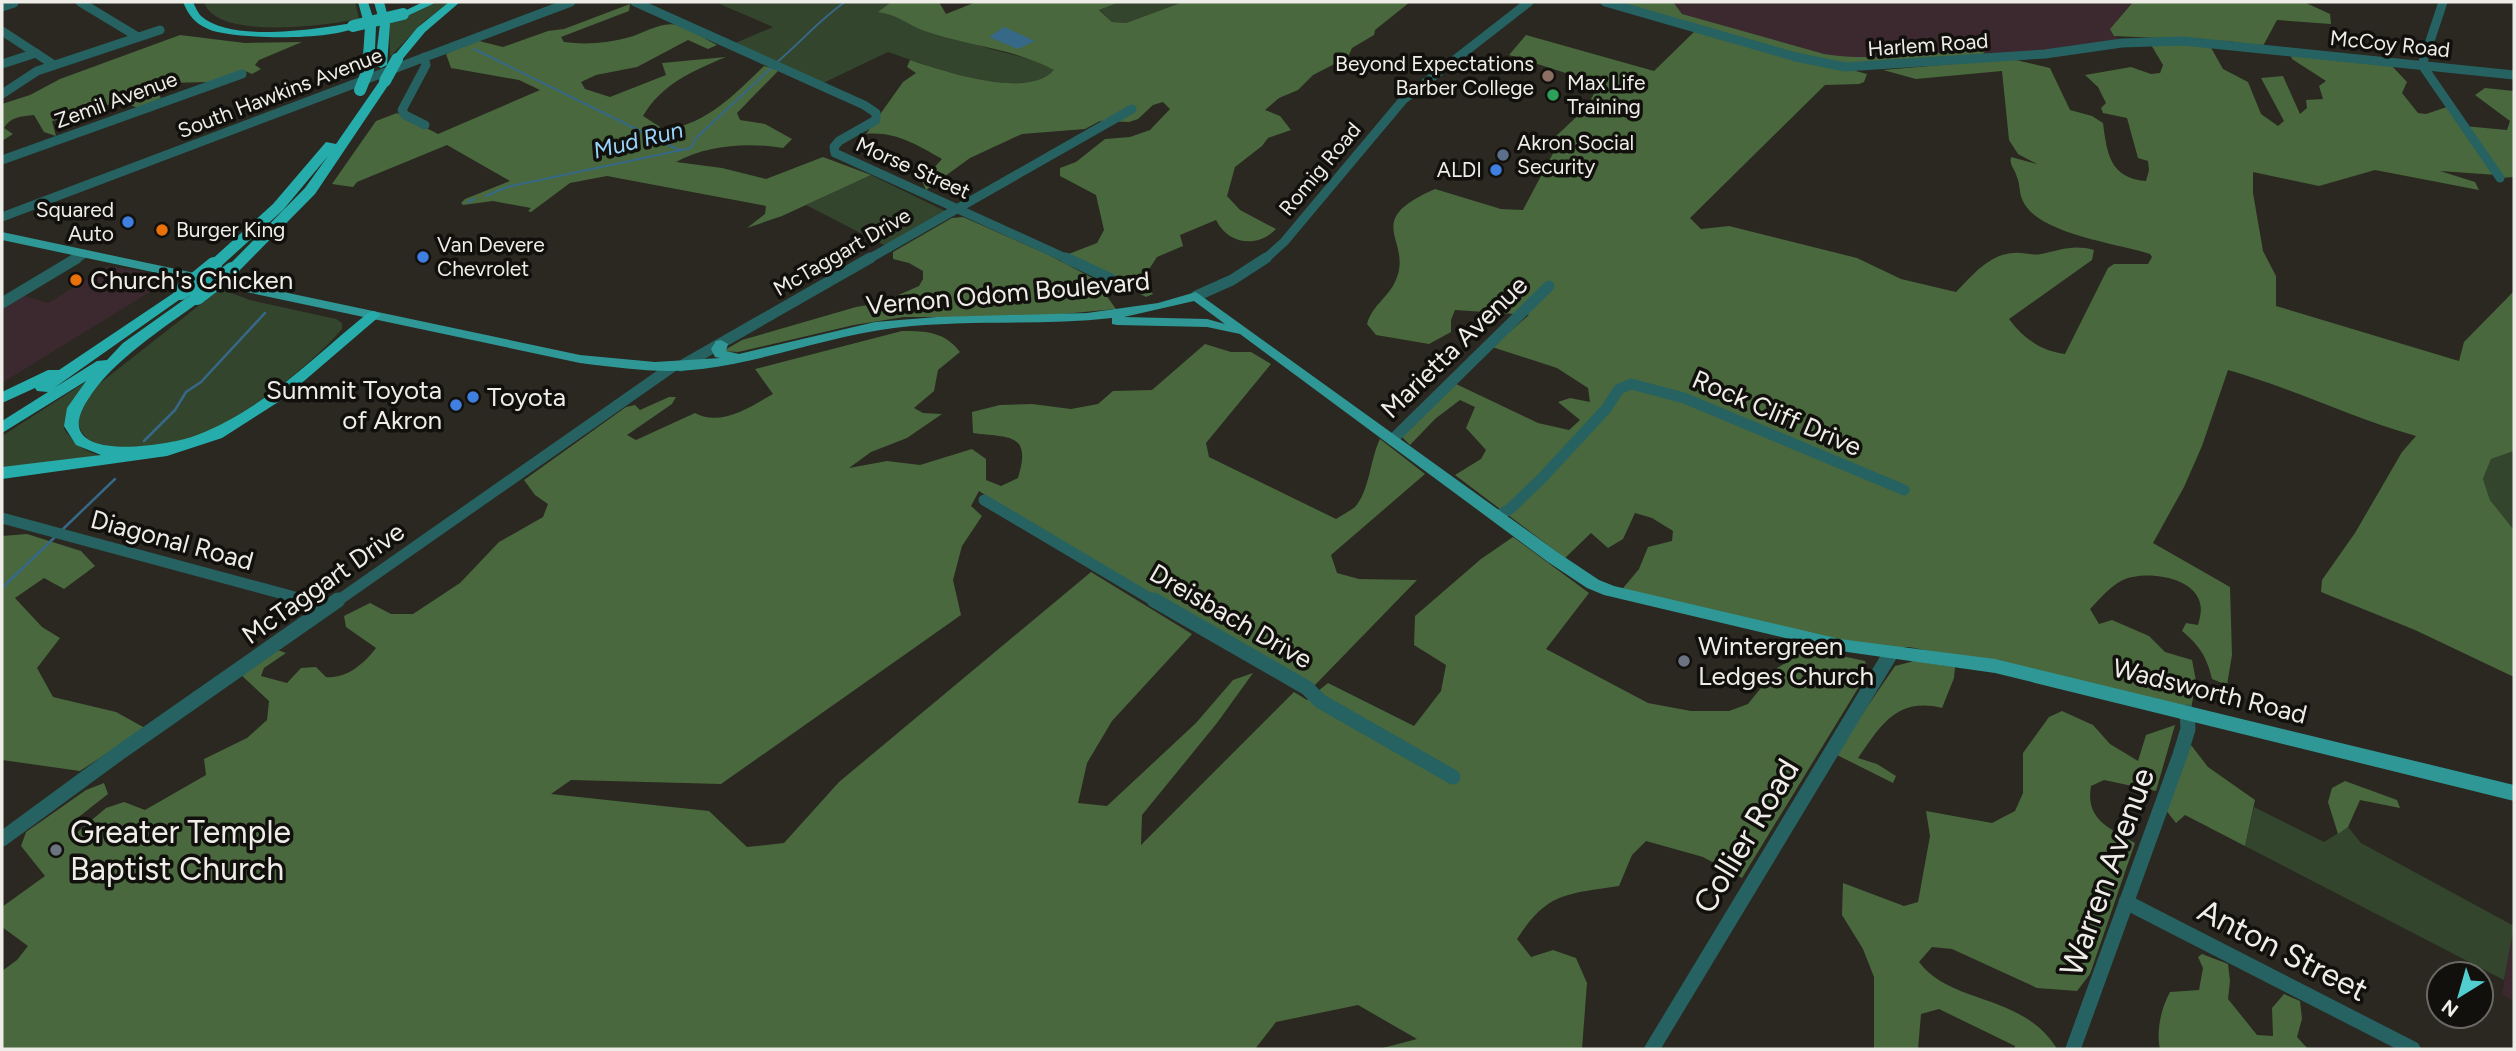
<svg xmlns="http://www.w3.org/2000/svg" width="2516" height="1051" font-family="Figtree,sans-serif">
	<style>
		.industrial { fill: #3c292f }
		.green { fill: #34452d }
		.forest { fill: #49683d }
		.water { fill: #366888 }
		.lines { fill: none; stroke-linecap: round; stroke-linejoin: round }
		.stream-far1 { stroke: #366888; stroke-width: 2 }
		.stream { stroke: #366888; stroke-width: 2.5 }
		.minor-far2 { stroke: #266261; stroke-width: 9 }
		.minor-far1 { stroke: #266261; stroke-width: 11 }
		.minor { stroke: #266261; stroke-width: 15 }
		.major { fill: #2f9795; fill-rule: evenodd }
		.highway { fill: #26acab; fill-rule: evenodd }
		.highway-bridge-far1 { stroke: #26acab; stroke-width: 12 }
		.highway-bridge { stroke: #26acab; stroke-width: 16 }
		.education-dot { fill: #8d6e63; stroke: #11100d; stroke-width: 2.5 }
		.leisure-dot { fill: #2e9e5b; stroke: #11100d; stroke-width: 2.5 }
		.service-dot { fill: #5c6f8a; stroke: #11100d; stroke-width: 2.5 }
		.shop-dot { fill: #3f7fe0; stroke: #11100d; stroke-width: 2.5 }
		.food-dot { fill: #e8710a; stroke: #11100d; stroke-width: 2.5 }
		.worship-dot { fill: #6b7280; stroke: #11100d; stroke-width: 2.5 }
		.labels { text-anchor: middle; stroke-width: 7; stroke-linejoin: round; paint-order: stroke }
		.far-street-label { font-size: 21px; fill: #eeede8; stroke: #11100d }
		.far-poi-label { font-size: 21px; fill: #eeede8; stroke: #11100d; text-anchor: start }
		.far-water-label { font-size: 23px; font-style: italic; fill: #99d4fd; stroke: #11100d }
		.poi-label { font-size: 26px; fill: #eeede8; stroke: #11100d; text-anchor: start }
		.street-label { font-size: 26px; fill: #eeede8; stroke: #11100d }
		.near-poi-label { font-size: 32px; fill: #eeede8; stroke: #11100d; text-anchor: start }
		.near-street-label { font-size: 32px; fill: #eeede8; stroke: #11100d }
	</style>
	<rect width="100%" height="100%" fill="#2a2820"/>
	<g class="industrial">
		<path d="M1605 2H2132L2110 29 2122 43 1855 68Z"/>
		<path d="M108 266 174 277 2 383V306L22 295 48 303Z"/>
		<path d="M2514 923V1001L2502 995Z"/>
	</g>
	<g class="green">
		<path d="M204 2H355L359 19C328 25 216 41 204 2Z"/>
		<path d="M439 2H449L422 23 390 57 389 19Z"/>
		<path d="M715 2H891L882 9 987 48 1033 60 1055 70C1023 103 926 65 888 52L821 84 733 44 773 27Z"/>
		<path d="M1092 2H1183L1126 23 1112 22Z"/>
		<path d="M871 175 945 211 886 246 806 205Z"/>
		<path d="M220 289 250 300 336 319 342 323V329C310 366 250 412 206 433 183 443 148 452 122 450 83 447 65 425 90 391Z"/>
		<path d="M84 383 67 414 64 429C76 446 87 454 108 457L2 470V436Z"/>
		<path d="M2514 451V530L2490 500 2483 479 2491 459Z"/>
		<path d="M2254 807 2324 842 2348 827 2361 843 2514 926 2504 980 2245 846Z"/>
	</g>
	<g class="forest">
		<path d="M891 2H939L946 14 976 2H1119L1099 10 1112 22 1126 23 1183 2H1410L1375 30 1374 35 1352 48 1348 57 1313 75 1298 90 1279 98 1265 110 1280 116 1291 130 1268 138 1262 146 1235 167 1227 196 1240 210 1276 229C1258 248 1228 245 1216 220L1180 235 1183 246 1157 257 1142 280 1153 294 1146 297 1066 255 1097 243 1104 230 1096 195 1060 176V168L1076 162 1105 139 1130 137 1150 130 1170 109 1163 102 1153 105 1138 119 1129 122 1100 121 1085 129 1022 134 970 158 926 190 922 181 942 159C917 145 895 131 866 134L903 82 916 73 907 67 910 60C944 71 1027 100 1054 70 1016 49 969 46 928 32 908 26 900 15 878 12Z"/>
		<path d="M1610 2H1673L1682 14 1824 54C1862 60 1898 56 1936 53 1954 51 1968 47 1985 51L1983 54 1837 64Z"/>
		<path d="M2133 2H2304L2330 14 2331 24 2277 20 2263 46 2227 41 2114 36 2110 29Z"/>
		<path d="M630 4 629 11 561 37 564 42C586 45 609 43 630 37 644 33 662 21 677 25 691 28 704 39 717 45L708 49 688 40 637 67 596 75 581 82 585 89 610 97 666 75 662 63 726 57C692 71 662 84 643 116L665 130C708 123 734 95 764 66L779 70 737 113 740 120 765 124 792 139 783 148C749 142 706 145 676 162L722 168 766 179 823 157 871 175 782 216 747 228 765 214 766 206 607 176 570 183 531 212 528 211 531 208 493 201 463 205 461 203 465 199 510 181 447 145 357 182 353 187 332 184 376 121 397 113 438 134 540 90 519 80 451 68 446 54 475 40 503 47 548 31 564 29Z"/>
		<path d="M1697 29 1867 74 1864 82 1859 84 1825 85 1690 218 1701 229 1729 226 1857 258 1901 279 1956 292C1972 276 1989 254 2014 253 2023 252 2032 256 2041 254 2061 250 2073 244 2094 250L2092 260 2009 319C2024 339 2041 351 2065 354L2108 268 2114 264H2148L2152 257 2150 254C2117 243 2035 234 2022 199 2019 192 2020 184 2017 177 2015 169 2009 165 2011 157L2037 164 2018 154 2009 140 2002 71 1916 79 1883 70 2012 59 2050 68 2070 110 2092 116 2103 123C2107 154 2110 178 2146 181L2149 170 2148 161 2138 158 2127 118 2103 113 2101 108 2106 103 2098 87 2085 75 2131 67 2151 74 2160 73 2163 65 2150 43 2209 44 2223 69 2248 82 2261 114 2278 126 2284 121 2261 78 2283 76 2300 114 2307 108 2306 100 2323 99 2319 86 2326 81 2292 59 2290 53 2391 65 2407 82 2402 93 2418 113 2426 114 2450 106 2464 126 2507 130 2510 121 2475 95 2485 88 2514 91V177L2500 178 2497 175 2440 171 2475 182 2479 190 2375 170 2319 186 2253 172V193L2263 251 2276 276V306L2459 361 2464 342 2514 291V451L2491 459 2483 479 2490 500 2514 530V677L2415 630 2321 592 2322 580 2355 533 2402 452 2416 436C2352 418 2292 388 2228 370L2202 446 2184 487 2153 543 2230 587 2232 655 2227 685 2212 679C2207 657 2199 645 2182 631L2186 623 2198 625C2200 618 2202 610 2200 603 2194 576 2144 570 2123 580 2110 586 2100 599 2090 609L2099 624 2112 620 2149 636 2165 652 2192 660 2196 681 2191 709 1982 661 1909 647 1881 649 1619 593 1639 569 1648 547 1672 541 1673 531 1652 518 1635 513 1623 539 1608 548 1591 533 1565 558 1455 475 1481 459 1486 450 1466 428 1475 407 1460 400 1435 419 1410 445 1402 437 1456 384 1538 423 1569 430 1580 420 1558 402 1570 398 1590 402 1588 388 1557 368 1492 347 1529 315 1455 310 1451 320V332L1429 344 1376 335 1367 324C1372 306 1386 299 1394 284 1417 240 1357 223 1435 189L1501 209 1523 210 1558 144 1552 140C1567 125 1595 104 1597 83L1509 55 1526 35 1654 71Z"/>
		<path d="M180 35 245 43 302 42 259 60 255 65 261 69 252 74 245 71 208 82 168 83 155 89 161 98 139 108 129 105 127 98 75 117 52 121 56 136 44 132 34 115C22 116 10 117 4 128L13 134 2 141V104L30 95 60 79Z"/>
		<path d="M963 217 1049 255 1102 283 1103 291 1116 309 1031 317H904L854 325 738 352 723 351 742 340 856 307 880 303 919 286 923 279V271L909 263 893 259V252L952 218Z"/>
		<path d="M902 331C927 331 945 332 960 352L938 370 934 391 914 408 923 413 942 414 907 438 871 452 849 468 887 461 920 465 972 449 986 459V480L1001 486 1018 478C1032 432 1009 438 973 433L972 412 1000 405 1032 404 1071 409 1098 404 1113 391 1152 390 1205 344 1231 352H1251L1271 364 1206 443 1209 457 1336 519C1342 515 1350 511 1355 507 1370 490 1370 459 1380 439L1425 474 1331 555 1337 573 1359 579 1417 580 1315 685 1296 680 1027 522 979 491 971 506 982 516 962 546 953 580 961 615 721 784 571 780 551 794 709 811 747 847 784 843 839 782 1091 572 1192 634 1112 721 1087 763 1078 803 1107 806 1196 723 1233 680 1253 673 1217 723 1142 815 1141 845 1294 692 1307 700 1328 683 1414 726 1441 691 1446 665 1414 645 1415 616 1481 559 1513 537 1589 593 1546 649 1648 703 1691 711H1729L1748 704 1777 668 1794 658 1795 646 1865 661 1868 672 1742 878 1703 857 1646 841 1632 855 1619 886C1567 894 1547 892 1517 939L1531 957 1553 950 1576 958 1587 983 1582 1049H1379L1417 1039 1358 1005 1276 1022 1255 1049H2V971L17 960 28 946 2 927V907L45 876 21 846 26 832 86 790 104 783 108 794 71 823 74 835 106 808 124 802 145 810 206 775 204 759 247 738 267 720 269 701 239 673 275 649 286 653 264 668 261 676 287 683 301 668 316 667 326 677C346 679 364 664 376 648L346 627 344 616 370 603 391 614H413L460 583 499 542 543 517 548 504 535 495 524 480 626 407 635 405 640 410 669 397H676L672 404 627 435 636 440 695 413C721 427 750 407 773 394L755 369Z"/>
		<path d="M27 534 81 551 95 566 64 589 44 578 15 598 42 627 60 638 37 668 53 697 116 712 145 728 80 771 2 760V536Z"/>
		<path d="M1914 661 1955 667 1954 678 1942 708C1897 697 1881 725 1858 758L1877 764 1896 776 1893 783 1835 754 1895 666Z"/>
		<path d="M2062 711 2093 725 2110 744 2138 761 2146 735 2175 725 2156 791 2104 780 2091 786C2085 820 2110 828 2135 843L2090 974 2077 991 2037 988 1952 949 1932 947 1919 962C1951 1005 2023 993 2057 1049H2015V1046L1939 1009 1921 1014 1918 1049H1874V977L1863 949 1842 915 1843 883 1904 906 1918 902 1930 836 1926 811 1992 823 2015 811 2023 793V753L2049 717Z"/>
		<path d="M2191 745 2208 767 2255 800 2245 846 2185 815 2176 823 2165 809Z"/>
		<path d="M2345 781 2397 800 2400 808 2360 800 2348 827 2338 834 2328 802 2332 788Z"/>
		<path d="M2202 954 2228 964 2230 981 2228 999 2257 1035 2273 1036 2272 1008 2284 994 2300 1001 2302 1019 2297 1037 2308 1049H2160C2156 1032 2161 1008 2170 992L2199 990 2203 968 2198 957Z"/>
	</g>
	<path class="water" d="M1004 27 1035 41 1018 49 989 37Z"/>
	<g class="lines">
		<g class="stream-far1">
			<path d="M474 49 681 151"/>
			<path d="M776 63C800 43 819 20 845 2"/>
			<path d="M486 196 507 187 691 148 696 138 771 68"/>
			<path d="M468 202 474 199"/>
		</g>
		<g class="stream">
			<path d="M144 441 175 410 186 392 201 382 265 313"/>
			<path d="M62 530 115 479"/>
			<path d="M2 588 55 537"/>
		</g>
		<g class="minor-far2">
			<path d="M80 2 138 37"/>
			<path d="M635 2 864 105 876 113V120L839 141 834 147 835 153 1070 260"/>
			<path d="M1605 2 1796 57 1845 67 2045 54 2122 43 2183 41 2514 75"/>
			<path d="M2443 2 2422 65 2500 178"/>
			<path d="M2 7 14 3"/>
			<path d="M2 31 54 65"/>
			<path d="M424 57 426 65 402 110 405 115 425 125"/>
			<path d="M2 64 36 53"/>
			<path d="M2 94 37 71 160 30"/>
			<path d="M2 160 242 74"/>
			<path d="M2 217 571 2"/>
			<path d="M74 260 84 254"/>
			<path d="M867 260 1132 109"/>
			<path d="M1264 260 1284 242 1403 100 1529 2"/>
		</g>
		<g class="minor-far1">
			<path d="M1066 258 1111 279 1120 289"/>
			<path d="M1196 296 1232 280 1266 258"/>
			<path d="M2 303 77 258"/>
			<path d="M681 366 870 258"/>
			<path d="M1392 440 1549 286"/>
			<path d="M984 500 1156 602"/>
			<path d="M1497 516 1510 509 1542 478 1606 409 1619 389 1631 384 1684 398 1904 490"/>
			<path d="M2 518 313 602"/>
			<path d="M336 602 672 367"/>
		</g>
		<g class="minor">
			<path d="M307 600 329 606"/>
			<path d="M1154 600 1307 688 1320 701 1453 777"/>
			<path d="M2 839 122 751 338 600"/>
			<path d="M2126 902 2413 1049"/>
			<path d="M1652 1049 1891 653"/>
			<path d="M2073 1049 2180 755 2188 729 2187 712"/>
		</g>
		<path class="major" d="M2 232 580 355 655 362 720 358 715 357 711 349 716 341 721 340 728 344 726 351 739 354 875 322 937 317 1087 313 1158 303 1196 292 1560 554 1599 580 1614 586 1840 639 1995 659 2514 785V801L1995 673 1840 651 1604 595 1587 588 1548 562 1240 334 1207 327 1117 325 1112 324V318C1040 326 966 319 894 328 829 336 767 361 702 369 661 374 620 368 580 363L2 240ZM1194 301 1225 324 1207 319 1124 317Z"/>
		<g class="highway">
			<path d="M183 2H193C195 6 198 13 201 16 231 43 316 29 353 23L358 26C337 41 233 40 208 29 194 23 188 14 183 2Z"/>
			<path d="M358 2H368L376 27 374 70 368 73 362 70 365 27Z"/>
			<path d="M374 2H384L390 24 387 65 381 68 375 65 380 24Z"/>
			<path d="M423 2H437L407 16 398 14Z"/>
			<path d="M449 2H460L425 32 401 61H393V57L417 28Z"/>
			<path d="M381 79 391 81 315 194 237 273H227V267L305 188 328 156 283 210 219 268H209V262L273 204 326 142 336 144Z"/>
			<path d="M181 288 186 289 188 292 186 295 54 388 97 361 107 360 123 343 192 294H202L204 297 202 300C164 328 112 360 87 401 46 466 170 446 197 435 263 410 315 356 369 312L374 311 381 315 283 399 222 438 167 456 2 479V467L101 455 76 445 64 426 67 408 86 381 2 433V421L48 392 37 391 35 388 2 403V392L48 370H59Z"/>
		</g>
		<g class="highway-bridge-far1">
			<path d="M353 26 403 14"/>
			<path d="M385 81 397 59"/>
			<path d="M360 90 368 70"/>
		</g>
		<g class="highway-bridge">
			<path d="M181 292 214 265"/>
			<path d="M197 297 232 270"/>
		</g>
	</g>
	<circle class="education-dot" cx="1548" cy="76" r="7"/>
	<circle class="leisure-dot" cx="1553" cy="95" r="7"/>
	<circle class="service-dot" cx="1503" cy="155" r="7"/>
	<g class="shop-dot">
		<circle cx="1496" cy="170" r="7"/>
		<circle cx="128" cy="222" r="7"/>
		<circle cx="423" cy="257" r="7"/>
		<circle cx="473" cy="397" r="7"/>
		<circle cx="456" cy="405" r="7"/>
	</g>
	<g class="food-dot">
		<circle cx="162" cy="230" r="7"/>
		<circle cx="76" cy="280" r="7"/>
	</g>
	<g class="worship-dot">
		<circle cx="1684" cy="661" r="7"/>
		<circle cx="56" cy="850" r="7"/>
	</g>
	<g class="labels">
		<g class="far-street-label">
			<text transform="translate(2390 44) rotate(6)" y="7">McCoy Road</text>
			<text transform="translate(1928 45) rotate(-4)" y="7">Harlem Road</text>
			<text transform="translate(280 93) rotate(-21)" y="7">South Hawkins Avenue</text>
			<text transform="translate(116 100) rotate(-20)" y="7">Zemil Avenue</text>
			<text transform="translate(913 168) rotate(24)" y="7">Morse Street</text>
			<text transform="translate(1320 169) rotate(-50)" y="7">Romig Road</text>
			<text transform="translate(842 252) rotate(-30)" y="7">McTaggart Drive</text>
		</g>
		<g class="far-poi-label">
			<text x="1534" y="71" text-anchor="end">Beyond Expectations<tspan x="1534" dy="24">Barber College</tspan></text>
			<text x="1567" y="90">Max Life<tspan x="1567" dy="24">Training</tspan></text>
			<text x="1517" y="150">Akron Social<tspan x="1517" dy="24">Security</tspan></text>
			<text x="1482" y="177" text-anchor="end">ALDI</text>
			<text x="114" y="217" text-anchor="end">Squared<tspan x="114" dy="24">Auto</tspan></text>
			<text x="176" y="237">Burger King</text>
			<text x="437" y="252">Van Devere<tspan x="437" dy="24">Chevrolet</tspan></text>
		</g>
		<g class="far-water-label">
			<text transform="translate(638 140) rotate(-14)" y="8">Mud Run</text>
		</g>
		<g class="poi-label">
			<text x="90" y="289">Church's Chicken</text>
			<text x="442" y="399" text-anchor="end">Summit Toyota<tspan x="442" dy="30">of Akron</tspan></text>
			<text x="487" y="406">Toyota</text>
			<text x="1698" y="655">Wintergreen<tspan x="1698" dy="30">Ledges Church</tspan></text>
		</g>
		<g class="street-label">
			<text transform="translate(1008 293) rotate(-5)" y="9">Vernon Odom Boulevard</text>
			<text transform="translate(1454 347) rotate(-44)" y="9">Marietta Avenue</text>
			<text transform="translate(1777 413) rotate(23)" y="9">Rock Cliff Drive</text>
			<text transform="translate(172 540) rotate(15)" y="9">Diagonal Road</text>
			<text transform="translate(323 583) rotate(-35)" y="9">McTaggart Drive</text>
			<text transform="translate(1231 616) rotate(30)" y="9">Dreisbach Drive</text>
			<text transform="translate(2210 691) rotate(14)" y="9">Wadsworth Road</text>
		</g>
		<g class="near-poi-label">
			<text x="70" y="843">Greater Temple<tspan x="70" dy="37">Baptist Church</tspan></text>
		</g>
		<g class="near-street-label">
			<text transform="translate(1746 836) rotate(-59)" y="11">Collier Road</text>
			<text transform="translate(2107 872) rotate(-70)" y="11">Warren Avenue</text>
			<text transform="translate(2283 950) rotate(27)" y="11">Anton Street</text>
		</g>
	</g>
	<rect width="2516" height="1051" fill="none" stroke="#eeede8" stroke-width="7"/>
	<g transform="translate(2460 995) rotate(217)"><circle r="33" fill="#11100d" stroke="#696865" stroke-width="2"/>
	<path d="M0-5L12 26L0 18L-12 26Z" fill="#52cdd0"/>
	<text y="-10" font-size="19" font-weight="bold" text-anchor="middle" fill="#eeede8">N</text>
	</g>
</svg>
